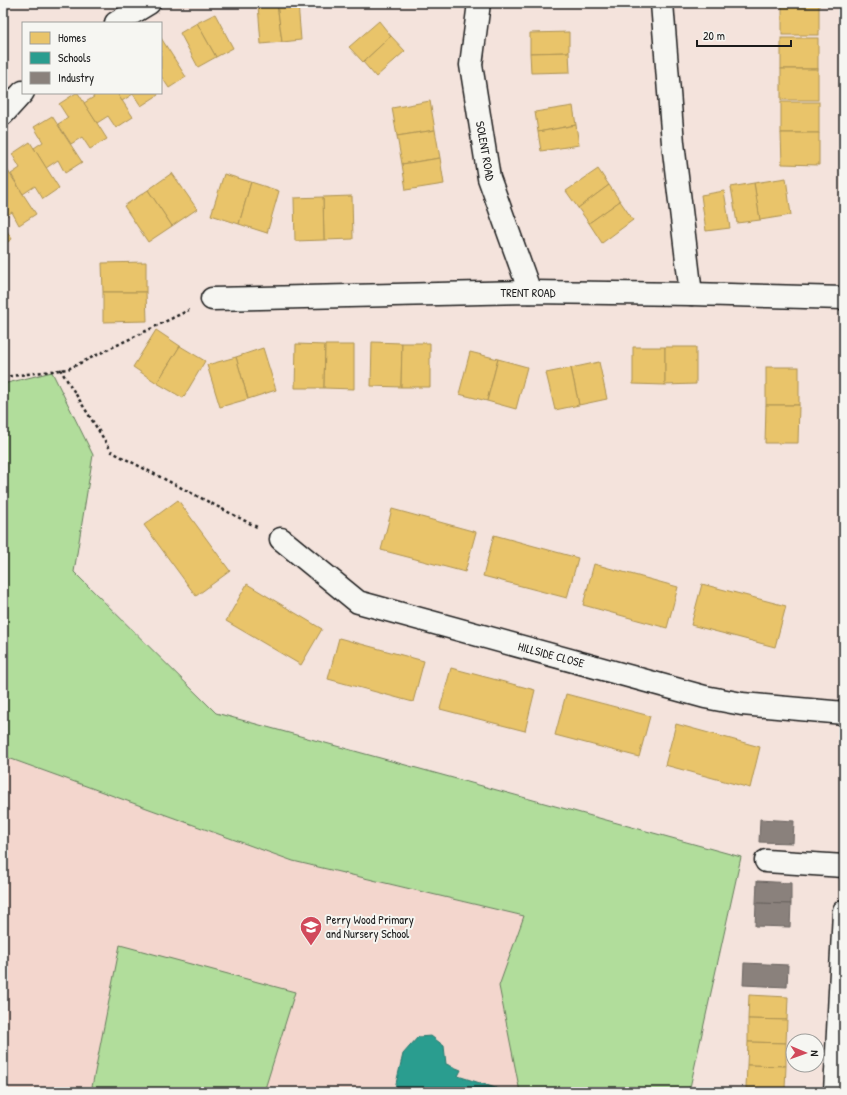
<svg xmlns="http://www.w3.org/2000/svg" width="847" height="1095" font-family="'Patrick Hand',sans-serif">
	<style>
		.built { fill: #f3d6cd }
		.green { fill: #b1dd9b; stroke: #667c5c }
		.homes { fill: #e9c46a; stroke: #ac9253 }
		.schools { fill: #2a9d8f; stroke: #26766c }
		.industry { fill: #8a817c; stroke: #69635f }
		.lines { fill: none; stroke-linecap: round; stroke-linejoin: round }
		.minor-casing { stroke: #1c1c1c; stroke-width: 25 }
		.major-casing { stroke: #1c1c1c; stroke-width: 25 }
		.path { stroke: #1c1c1c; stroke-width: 2.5; stroke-dasharray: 3 3; stroke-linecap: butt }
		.minor { stroke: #f6f6f2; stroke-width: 22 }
		.major { stroke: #f6f6f2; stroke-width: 22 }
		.labels { text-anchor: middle; stroke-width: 4; stroke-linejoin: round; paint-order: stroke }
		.street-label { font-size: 12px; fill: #1c1c1c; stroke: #f6f6f2 }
		.poi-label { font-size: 12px; fill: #1c1c1c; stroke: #f6f6f2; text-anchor: start }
	</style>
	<rect width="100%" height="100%" fill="#f4e3dc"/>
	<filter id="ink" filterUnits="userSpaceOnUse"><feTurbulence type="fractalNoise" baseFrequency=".025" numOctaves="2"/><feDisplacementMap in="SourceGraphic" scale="8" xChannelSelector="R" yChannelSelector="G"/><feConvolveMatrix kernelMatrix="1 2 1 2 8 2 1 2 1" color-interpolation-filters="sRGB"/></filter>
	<g filter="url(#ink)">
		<path class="built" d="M3 756 293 861 524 916 689 1092H3Z"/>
		<g class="green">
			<path d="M52 372 93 455 74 572 216 713 741 857 689 1092H520L499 986 524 916 293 861 3 756V384Z"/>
			<path d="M120 945 295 992 264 1092H91Z"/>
		</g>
		<g class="homes">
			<path d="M277 3 282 42 261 44 258 5Z"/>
			<path d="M277 3H298L301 40 282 42Z"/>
			<rect x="782" y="3" width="37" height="1"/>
			<rect x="782" y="4" width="37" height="31"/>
			<path d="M215 14 233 48 216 57 197 23Z"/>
			<path d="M379 21 391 36 363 62 349 47Z"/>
			<path d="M197 23 216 57 198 67 180 33Z"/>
			<path d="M569 32V52L530 53V33Z"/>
			<path d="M391 36 405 51 376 77 363 62Z"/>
			<path d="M161 38 186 77 169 88 161 76Z"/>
			<rect x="781" y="38" width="37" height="31"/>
			<path d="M569 52 570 72 531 73 530 53Z"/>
			<rect x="781" y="69" width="37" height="31"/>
			<path d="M76 93H78L107 139 90 149 82 137 71 144 58 124 68 118 59 104Z"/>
			<path d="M91 93H117L133 117 116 128 108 116 97 123 84 103 94 97Z"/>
			<path d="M117 93H157L158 95 141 106 133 94 122 101Z"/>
			<path d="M430 101 435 130 397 136 392 108Z"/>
			<rect x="781" y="102" width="38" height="31"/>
			<path d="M573 106 576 125 538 132 535 112Z"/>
			<path d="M52 116 82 162 65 173 58 160 46 168 34 148 43 142 34 127Z"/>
			<path d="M576 125 579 145 541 151 538 132Z"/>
			<path d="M435 130 440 158 402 164 397 136Z"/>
			<path d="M781 133H819V165L782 164Z"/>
			<path d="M30 142 59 188 43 199 35 186 23 194 11 174 20 168 12 154Z"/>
			<path d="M440 158 444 184 406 190 402 164Z"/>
			<path d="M6 168 36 214 19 225 12 212 3 218V170Z"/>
			<path d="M598 169 609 185 578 208 566 191Z"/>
			<path d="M172 173 197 209 172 226 148 190Z"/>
			<path d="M224 174 251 182 239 224 211 215Z"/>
			<path d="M786 178 791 215 760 220 754 183Z"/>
			<path d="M251 182 279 191 267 233 239 224Z"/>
			<path d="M754 183 760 220 737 223 731 187Z"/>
			<path d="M609 185 620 201 589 223 578 208Z"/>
			<path d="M148 190 172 226 148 242 124 206Z"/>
			<path d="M724 191 730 228 706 231 701 195Z"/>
			<path d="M352 196 353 239 324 240 323 197Z"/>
			<path d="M323 197 324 240 295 241 294 198Z"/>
			<path d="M620 201 633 220 602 243 589 223Z"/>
			<path d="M3 225 12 239 3 245Z"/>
			<path d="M146 262V292H103L102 263Z"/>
			<path d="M103 292H146L147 321 103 322Z"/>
			<path d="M156 330 180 346 157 383 133 367Z"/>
			<path d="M372 342 402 343 401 387 371 386Z"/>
			<path d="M402 343H430V387H401Z"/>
			<path d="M296 344 325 345 324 388H295Z"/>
			<path d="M325 345H354V389L324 388Z"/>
			<path d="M180 346 205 361 183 398 157 383Z"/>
			<path d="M633 347H665V385L633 384Z"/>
			<path d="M665 347H696V384L665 385Z"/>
			<path d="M263 348 276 390 248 399 236 357Z"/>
			<path d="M470 352 498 359 487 401 459 394Z"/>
			<path d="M236 357 248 399 220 407 207 365Z"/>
			<path d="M498 359 527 367 516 409 487 401Z"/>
			<path d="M599 362 607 399 579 405 571 368Z"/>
			<rect x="766" y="367" width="33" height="38"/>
			<path d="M571 368 579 405 555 410 546 373Z"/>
			<path d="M766 405H799L798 443H765Z"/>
			<path d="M178 500 230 571 196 596 144 525Z"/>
			<path d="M392 509 476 532 465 572 381 550Z"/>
			<path d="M494 535 578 558 567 598 483 576Z"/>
			<path d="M594 564 678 587 667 628 583 605Z"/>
			<path d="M247 584 322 629 301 665 226 621Z"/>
			<path d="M702 584 786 606 775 647 691 625Z"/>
			<path d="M339 638 424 661 413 702 328 679Z"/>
			<path d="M451 668 535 690 525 731 440 709Z"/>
			<path d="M566 694 650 716 639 757 555 735Z"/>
			<path d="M676 724 760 747 750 788 665 765Z"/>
			<path d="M749 995 788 997 787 1020 748 1019Z"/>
			<path d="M748 1019 787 1020 786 1043 748 1042Z"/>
			<path d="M748 1042 786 1043V1066L747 1065Z"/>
			<path d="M747 1065 786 1066 785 1089 746 1088Z"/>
		</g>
		<path class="schools" d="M431 1036 444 1046 446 1064 461 1070 458 1076 505 1091 504 1092H394L403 1054 418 1037Z"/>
		<g class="industry">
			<path d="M760 819 794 821 793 843 759 842Z"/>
			<path d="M757 881 791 883V904L756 903Z"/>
			<path d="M756 903 791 904 790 927 755 926Z"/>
			<path d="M744 963 788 965 787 987 743 985Z"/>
		</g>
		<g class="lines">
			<g class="minor-casing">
				<g id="minor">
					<path d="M479 3 471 65 489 178 530 292"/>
					<path d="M662 3 673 143 691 294"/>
					<path d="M116 23 149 3"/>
					<path d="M3 114 23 92"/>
					<path d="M212 299 530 292 691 294 844 298"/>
					<path d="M281 539 358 602 705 697 742 704 844 713"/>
					<path d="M766 861 844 866"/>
				</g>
			</g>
			<g class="major-casing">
				<path id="major" d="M835 1092 844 911"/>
			</g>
			<g class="path">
				<path d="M60 369 112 452 257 527"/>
				<path d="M3 377 68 369 189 310"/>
			</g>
			<use href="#minor" class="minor"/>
			<use href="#major" class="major"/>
		</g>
	</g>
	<defs>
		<g id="school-pin" transform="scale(1.15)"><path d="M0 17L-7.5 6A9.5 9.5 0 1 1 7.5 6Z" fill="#d1495b" stroke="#f6f6f2"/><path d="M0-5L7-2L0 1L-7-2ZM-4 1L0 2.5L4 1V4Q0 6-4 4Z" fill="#fff"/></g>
	</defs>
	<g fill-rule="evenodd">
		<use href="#school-pin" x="311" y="927"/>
	</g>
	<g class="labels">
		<g class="street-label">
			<text transform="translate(485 151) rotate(80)" y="4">SOLENT ROAD</text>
			<text x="528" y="297">TRENT ROAD</text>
			<text transform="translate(551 655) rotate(15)" y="4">HILLSIDE CLOSE</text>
		</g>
		<g class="poi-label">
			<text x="326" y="924">Perry Wood Primary<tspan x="326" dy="14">and Nursery School</tspan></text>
		</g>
	</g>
	<rect width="847" height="1095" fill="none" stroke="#f6f6f2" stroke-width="16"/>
	<rect x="8" y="8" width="831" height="1079" fill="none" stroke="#1c1c1c" stroke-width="1.5" filter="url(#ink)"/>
	<rect x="22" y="22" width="140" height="72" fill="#f6f6f2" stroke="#9f9f9c"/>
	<rect x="30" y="32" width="20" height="12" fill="#e9c46a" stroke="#9f9f9c"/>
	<text x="58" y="42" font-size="12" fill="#1c1c1c">Homes</text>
	<rect x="30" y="52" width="20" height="12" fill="#2a9d8f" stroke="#9f9f9c"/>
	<text x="58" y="62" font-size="12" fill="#1c1c1c">Schools</text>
	<rect x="30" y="72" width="20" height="12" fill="#8a817c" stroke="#9f9f9c"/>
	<text x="58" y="82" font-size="12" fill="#1c1c1c">Industry</text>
	<g transform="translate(805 1053) rotate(92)"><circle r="19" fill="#f6f6f2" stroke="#9f9f9c"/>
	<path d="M0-3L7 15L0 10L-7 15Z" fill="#d1495b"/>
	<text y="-6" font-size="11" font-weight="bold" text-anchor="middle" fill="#1c1c1c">N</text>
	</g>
	<path d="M697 40v6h94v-6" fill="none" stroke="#1c1c1c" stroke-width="2"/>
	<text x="703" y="40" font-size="12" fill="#1c1c1c" stroke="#f6f6f2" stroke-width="3" paint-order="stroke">20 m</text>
</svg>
